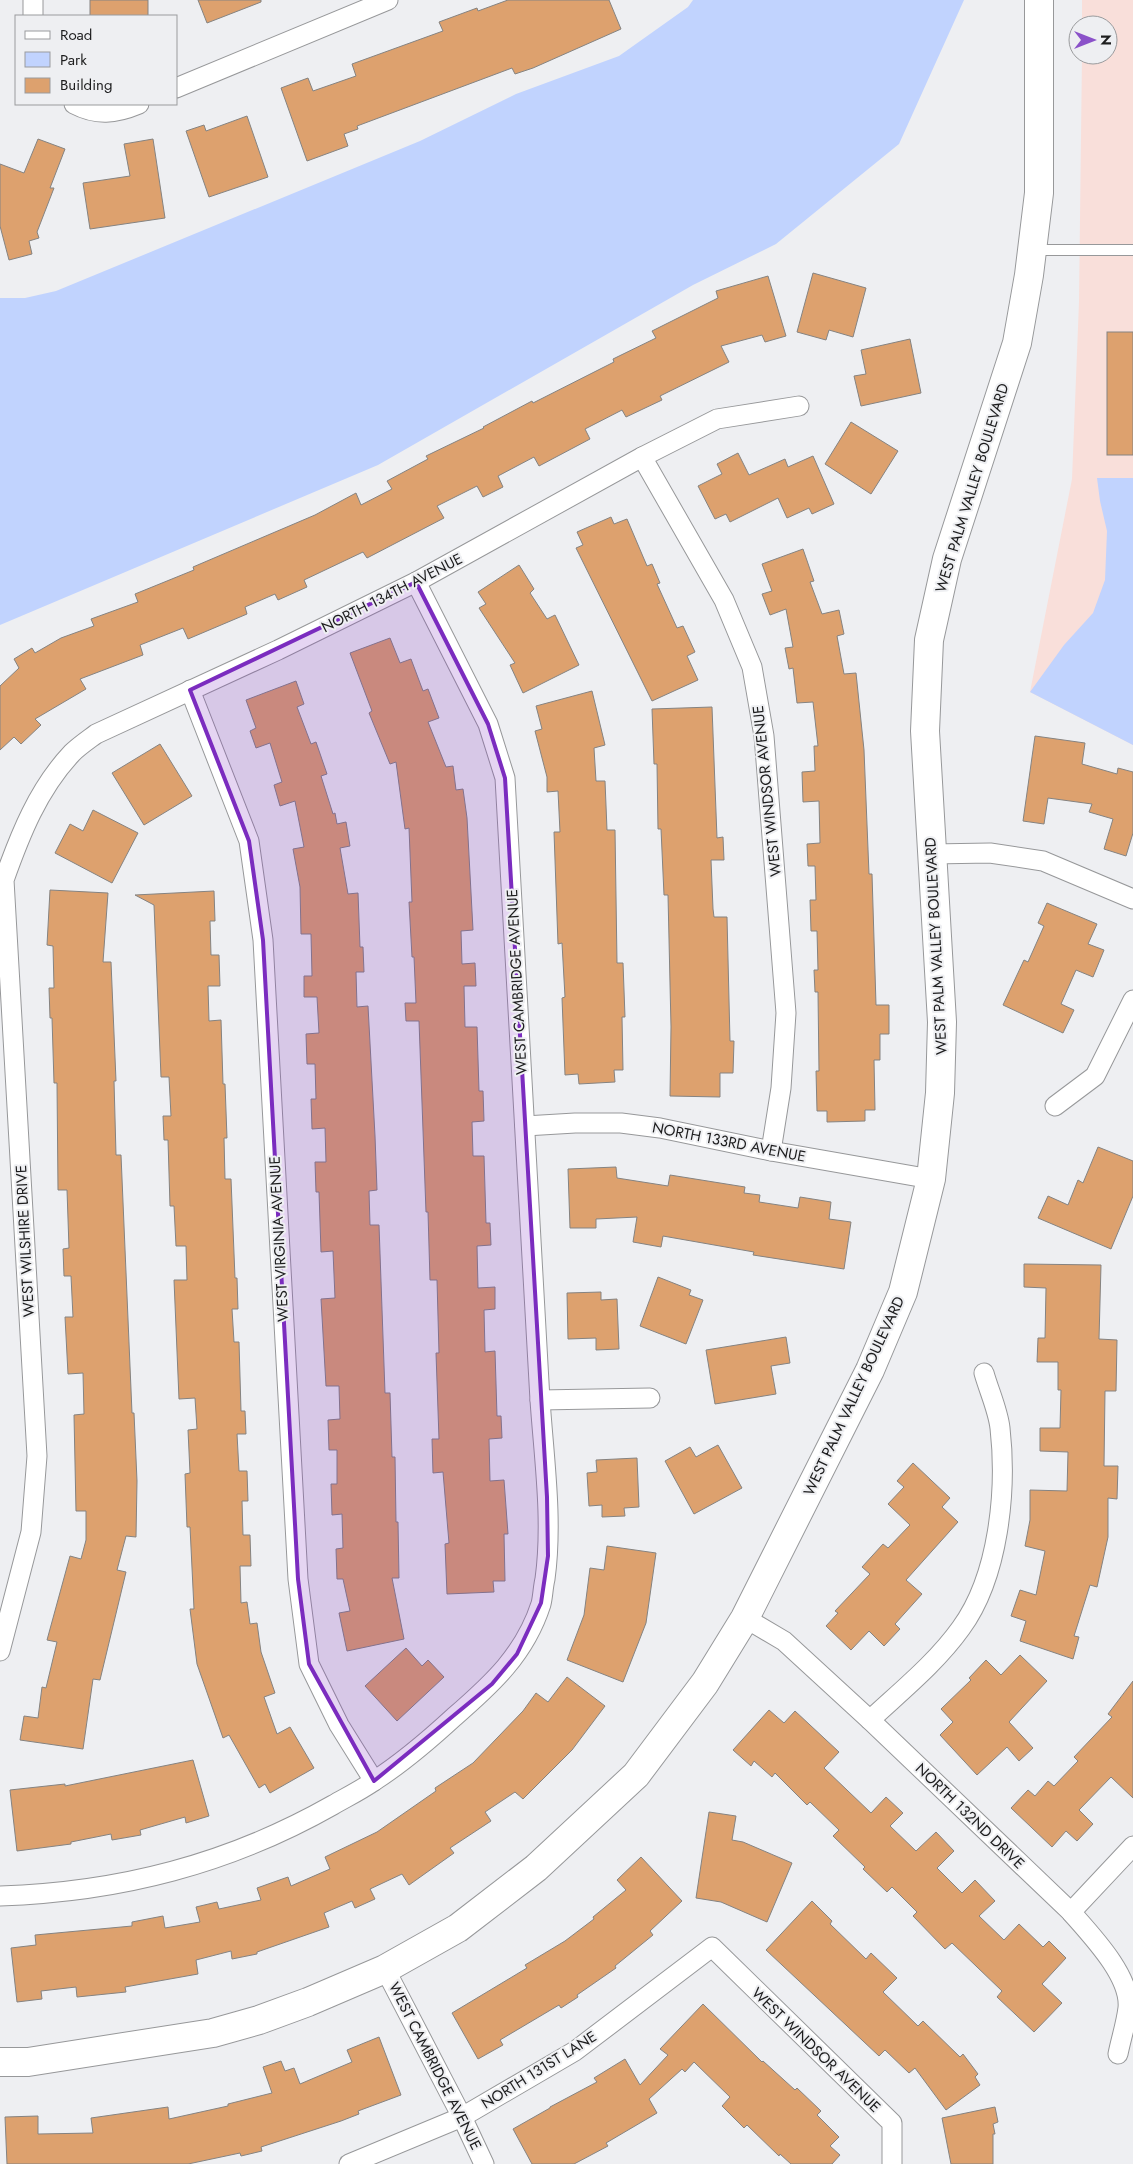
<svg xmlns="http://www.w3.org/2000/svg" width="1133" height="2164" font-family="Jost,sans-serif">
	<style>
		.education { fill: #f9dfda }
		.green { fill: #c1d3fe }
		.building { fill: #dda16e; stroke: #858381 }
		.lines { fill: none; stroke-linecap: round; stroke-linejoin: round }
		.lane-casing { stroke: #97989a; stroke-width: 12 }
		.street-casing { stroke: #97989a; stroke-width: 21 }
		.secondary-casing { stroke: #97989a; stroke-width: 30 }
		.lane { stroke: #fff; stroke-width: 10 }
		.street { stroke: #fff; stroke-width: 19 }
		.secondary { stroke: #fff; stroke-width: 28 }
		.marked { fill: #7b2cbf; fill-opacity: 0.2; stroke: #7b2cbf; stroke-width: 4; stroke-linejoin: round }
		.labels { text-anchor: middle; stroke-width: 4; stroke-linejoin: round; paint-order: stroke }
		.street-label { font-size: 15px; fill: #1d1d1e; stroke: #eeeff2 }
	</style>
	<rect width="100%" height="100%" fill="#eeeff2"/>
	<path class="education" d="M1082 0H1133V745L1030 692 1072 479 1079 302 1082 55H1108V25H1082Z"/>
	<g class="green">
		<path d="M693 0H964L899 144 776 244 693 285 378 465 0 625V298H25L56 291 420 141 516 94 619 56 688 7Z"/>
		<path d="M1097 478H1133V745L1030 692 1064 645 1093 613 1105 580 1107 531 1100 501Z"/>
	</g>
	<g class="building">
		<rect x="90" y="0" width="58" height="16"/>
		<path d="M198 0H261V2L207 23Z"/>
		<path d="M508 0H609L621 29 533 68 515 74 512 68 357 126 358 129 344 134 348 146 307 161 281 88 308 78 313 91 356 76 352 64 443 31 439 22 477 8 478 11Z"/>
		<path d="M247 116 268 177 209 197 186 131 204 125 206 131Z"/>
		<path d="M38 139 65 149 50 188H54L37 232 39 238 29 241 32 254 9 260 0 226V164L24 173Z"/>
		<path d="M153 139 165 218 90 229 83 183 130 176 124 144Z"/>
		<path d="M813 273 866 288 853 337 829 330 826 340 797 332Z"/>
		<path d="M768 276 786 336 765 342 762 335 721 346 729 362 660 396 662 400 626 417 622 410 585 429 590 439 539 466 534 457 498 476 503 487 483 497 477 486 437 506 444 518 367 558 363 552 304 580 307 587 278 600 275 594 245 607 247 614 188 639 183 628 140 645 143 655 80 679 86 689 35 719 41 725 21 744 14 737 0 750V686L19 668 14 659 32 648 35 653 61 638 94 626 91 619 138 602 135 594 194 570 193 567 315 515 356 493 361 505 392 489 387 481 428 459 426 456 484 428 483 427 532 401 533 403 614 362 613 359 656 338 652 331 718 298 716 291Z"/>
		<rect x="1107" y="332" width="26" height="123"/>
		<path d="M910 339 921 393 861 406 854 376 866 374 861 350Z"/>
		<path d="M851 422 898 451 871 494 825 464Z"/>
		<path d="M738 453 749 475 785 459 788 467 813 456 834 504 812 514 809 508 787 518 778 498 730 522 726 514 715 519 698 486 722 474 717 464Z"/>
		<path d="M611 517 614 524 627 519 647 566 652 564 660 583 657 584 677 628 683 626 695 652 687 656 698 680 652 701 576 548 583 545 577 532Z"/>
		<path d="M803 549 814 581 810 582 822 614 839 610 844 634 837 636 844 674 856 673 864 750 869 874H872L876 1005H889V1034H880V1060H874L875 1110H865V1121L827 1122V1111H817L816 1071H819L818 992H815L814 970H818L817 931H811L810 900H816L815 866H808L807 844 820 843 819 801 803 802 802 772 815 771 814 746H818L813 702 797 703 793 668 789 669 785 648 793 647 786 609 770 615 762 594 772 591 762 564Z"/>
		<path d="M519 565 534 589 530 593 547 619 555 615 579 665 523 693 510 665 515 663 479 608 486 604 478 592Z"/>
		<path d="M390 638 400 663 411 659 423 691 428 689 439 718 428 722 446 767 453 766 456 790 463 789 467 818 473 930 461 931 462 964 475 963 476 986H464L465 1027H477L479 1091H483L484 1121 472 1122 473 1156H484L486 1223H490L491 1245 477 1246 478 1288 495 1287V1309L484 1310 485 1352 495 1351 497 1416H501L502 1438 489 1439 490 1481 504 1480 508 1534H504L505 1581H493L494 1592 447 1594 445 1544 449 1543 443 1472 433 1473 432 1439H439L436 1353H439L437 1280H430L428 1212H426L419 1021H406L405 1003H416L414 957H412L409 902H412L409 828 405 829 396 762 390 764 369 713 372 711 350 653Z"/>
		<path d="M296 681 304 704 297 707 311 744 316 742 327 774 321 776 333 814 335 813 337 824 346 822 350 846 340 848 348 894 358 893 360 947H363L364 972H356L357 1007 368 1006 375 1136 377 1190 369 1191 370 1225H379L385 1393H390L392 1457H395L396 1522H398L399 1578H392L404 1639 347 1651 339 1613 350 1611 343 1579H337L336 1549 343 1548 342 1514 332 1515 331 1484H337V1450H329L328 1420 340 1419 339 1386H326L321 1299 335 1298 333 1251 321 1252 319 1192H316L315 1162H326L325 1128 312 1129 311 1099H316L315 1064H307L306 1034 319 1033 317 997H304V976H312L311 934H301L300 887 293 849 304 847 295 801 280 806 274 785 282 782 270 743 256 748 250 731 256 728 246 700Z"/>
		<path d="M592 691 605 745 594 748 596 781H605L607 830H615L617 963H623L625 1017H622L623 1070H614L615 1082 579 1084 578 1074 565 1075 562 998 565 997 562 943 558 944 554 832H560L558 791 547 792V777L535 731 542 729 536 706Z"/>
		<path d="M712 707 717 838 723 837 724 860H711L713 909 714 917H727L730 1041H734L733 1073H720V1097L670 1096 671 1027 668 895H664L661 829H658L657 764H654L652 709Z"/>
		<path d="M1035 736 1085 743 1082 764 1117 774 1118 768 1133 772V833L1126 856 1104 849 1113 819 1089 812 1092 804 1048 798 1044 824 1023 821Z"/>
		<path d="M160 744 192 796 144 825 112 773Z"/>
		<path d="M93 810 138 833 112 883 55 853 70 824 83 831Z"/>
		<path d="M50 890 108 893 103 962H111L116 1081H114L116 1155H121L132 1413H134L137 1481 136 1537 126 1536 117 1570 126 1572 100 1680 93 1679 83 1749 20 1740 24 1716 38 1718 42 1687 46 1688 57 1642 47 1640 70 1556 81 1559 86 1540V1511H76L74 1415 84 1414 83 1373 68 1374 65 1317H73L71 1276H64L63 1249 69 1248 67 1190H58L57 1083H54L52 1018H50L49 988H54L53 946 47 945Z"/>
		<path d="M214 891 215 921H210L211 955H219L220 986H208L209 1021 221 1020 223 1084H225L227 1138H224L225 1179H231L235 1278H237L238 1309H232L234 1342H239L241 1411H245L246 1434H237L239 1471H247L248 1501H242L243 1535H250L251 1566H240L241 1603 247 1602 250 1624 257 1623 261 1652 275 1693 264 1697 277 1734 290 1727 314 1768 270 1793 265 1784 259 1788 229 1735 223 1738 197 1664 190 1609H194L190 1527H187L185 1474 190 1473 188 1430 197 1429 195 1398 179 1399 174 1280H187L186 1246H176L174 1206H170L168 1140H164L163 1116H171L169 1077H161L154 905 135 895Z"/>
		<path d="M1047 903 1097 924 1088 944 1104 950 1093 977 1076 970 1061 1004 1074 1010 1063 1033 1003 1005 1024 960 1028 962 1044 926 1038 923Z"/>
		<path d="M1098 1147 1133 1161V1196L1111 1249 1038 1218 1048 1196 1068 1205 1078 1180 1083 1183Z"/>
		<path d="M616 1167 617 1178 668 1186 670 1175 745 1187 744 1193 760 1195 759 1202 798 1208 800 1197 831 1202 829 1219 851 1222 844 1269 753 1255 754 1252 663 1236 661 1247 633 1242 637 1217 596 1219V1228H570L568 1169Z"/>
		<path d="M1024 1264 1101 1265 1099 1339 1117 1340 1116 1391H1105L1104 1466H1118L1117 1499 1108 1498V1537L1097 1587 1090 1585 1074 1636 1079 1637 1073 1659 1020 1641 1026 1621 1011 1616 1020 1590 1036 1595 1045 1551 1025 1546 1030 1520V1490L1067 1491 1068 1452 1040 1451V1428H1060L1061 1390H1058V1362H1037L1038 1338H1045L1046 1288 1024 1287Z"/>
		<path d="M658 1277 691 1290 689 1295 703 1300 686 1344 640 1326Z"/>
		<path d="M601 1292V1300L617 1299 619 1349 596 1350V1338L568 1339 567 1293Z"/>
		<path d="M786 1337 790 1363 771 1366 776 1394 715 1404 706 1350Z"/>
		<path d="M718 1445 742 1488 694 1514 665 1461 690 1447 696 1457Z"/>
		<path d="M637 1458 639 1507 624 1508 625 1516 602 1517V1505L589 1506 587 1473 597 1472 596 1460Z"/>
		<path d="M913 1463 950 1498 942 1507 958 1522 906 1580 922 1594 895 1624 900 1629 884 1646 869 1631 851 1650 826 1626 838 1613 835 1611 870 1574 862 1567 883 1544 888 1548 910 1525 888 1504 904 1487 897 1481Z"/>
		<path d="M607 1546 656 1553 646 1623 623 1682 567 1660 584 1615 590 1568 604 1570Z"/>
		<path d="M406 1648 422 1666 428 1660 444 1677 397 1721 365 1686Z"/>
		<path d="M1020 1655 1047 1681 1009 1722 1033 1748 1019 1761 1007 1747 977 1775 940 1735 953 1722 941 1709 971 1680 969 1678 986 1660 1001 1675Z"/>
		<path d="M567 1677 605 1706 572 1750 523 1799 515 1792 485 1812 491 1821 450 1848 454 1853 409 1885 402 1874 370 1889 375 1899 355 1908 352 1901 324 1913 329 1927 257 1952V1954L232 1959 231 1951 196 1960 198 1974 125 1987 126 1992 77 1997 76 1987 41 1991 42 1999 17 2002 11 1948 36 1945 35 1935 132 1926V1922L163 1916 165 1928 200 1922 196 1907 217 1902 219 1909 261 1900 257 1888 288 1877 291 1886 330 1869 325 1857 377 1832 436 1791 435 1788 473 1763 523 1711 536 1693 548 1702Z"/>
		<path d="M1133 1681V1798L1111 1777 1079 1810 1093 1824 1077 1841 1066 1831 1052 1847 1011 1808 1028 1790 1035 1796 1048 1781 1054 1786 1078 1761 1074 1757 1112 1717 1108 1714Z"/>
		<path d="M769 1710 784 1723 795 1711 839 1752 824 1768 871 1813 886 1797 903 1813 890 1826 916 1851 936 1832 954 1851 937 1868 962 1893 975 1880 995 1901 979 1916 1004 1940 1019 1924 1043 1947 1049 1941 1066 1958 1042 1984 1062 2003 1034 2032 997 1997 1002 1991 952 1943 945 1949 913 1916 917 1912 892 1887 887 1892 863 1869 865 1867 833 1836 839 1830 810 1802 807 1805 775 1773 772 1777 754 1761 751 1766 733 1750Z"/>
		<path d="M193 1760 209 1816 186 1823 185 1817 140 1830 141 1835 112 1840 111 1834 71 1842V1844L17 1851 10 1790 65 1784V1786Z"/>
		<path d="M709 1812 736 1816 732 1840 743 1842 792 1863 767 1922 721 1902 696 1898Z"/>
		<path d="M641 1857 682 1901 650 1931 653 1935 615 1966 616 1968 577 1995 578 1997 561 2008 559 2005 500 2040 503 2045 478 2059 452 2013 527 1968 525 1965 565 1941 594 1919 593 1917 626 1890 617 1880Z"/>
		<path d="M812 1901 832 1921 830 1924 866 1959 871 1953 897 1978 883 1992 918 2026 923 2021 960 2057 963 2054 978 2074 975 2077 980 2085 946 2110 915 2068 909 2073 885 2050 879 2056 766 1950Z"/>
		<path d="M703 2004 762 2062 763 2061 795 2090 797 2088 821 2111 817 2115 839 2137 830 2146 840 2155 832 2164H791L780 2154 779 2156 747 2125 744 2128 722 2106 730 2097 694 2062 685 2072 682 2069 649 2099 657 2113 606 2143 608 2146 574 2164H532L513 2129 550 2108V2107L597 2082 594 2078 625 2059 640 2085 668 2055 660 2049Z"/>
		<path d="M379 2037 401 2095 358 2111 359 2114 341 2121 261 2147 262 2151 241 2156 240 2153 188 2164H7L5 2117 38 2116V2134L93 2133 91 2118 168 2107 169 2119 228 2106V2104L272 2093 263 2067 281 2061 285 2071 294 2068 300 2084 352 2062 347 2050Z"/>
		<path d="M995 2107 998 2122 993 2124 995 2134H993V2164H951L942 2118Z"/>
	</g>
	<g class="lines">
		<g class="lane-casing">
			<path id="lane" d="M1033 250H1133"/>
		</g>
		<g class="street-casing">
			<g id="street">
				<path d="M33 0V16"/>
				<path d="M176 88 388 0"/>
				<path d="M74 104C97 116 115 114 139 104"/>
				<path d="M642 457 724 600 752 667 764 736 786 1013 781 1088 771 1151"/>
				<path d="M190 690 249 841 263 940 298 1579 309 1664 339 1725 374 1781"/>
				<path d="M932 854 990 853 1043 861 1133 899"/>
				<path d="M1055 1106 1095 1076 1133 1000"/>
				<path d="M525 1126 575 1123H621L660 1128 771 1151 931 1179"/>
				<path d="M540 1400 650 1398"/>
				<path d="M745 1618 784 1641 870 1720 1071 1912C1091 1935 1131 1976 1128 2008 1126 2024 1121 2039 1118 2054"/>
				<path d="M0 1651 31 1532 37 1456 4 880C20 835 38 789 72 753 79 746 88 740 96 734L278 650 416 582 642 457 717 419 799 406"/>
				<path d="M870 1720C901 1691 936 1663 961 1628 999 1576 1007 1490 1000 1428 998 1410 989 1391 984 1373"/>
				<path d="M0 1896C120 1892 229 1864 333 1805 347 1797 361 1790 374 1781 402 1763 429 1740 454 1717 492 1684 525 1654 541 1604 543 1596 543 1587 545 1579 553 1520 544 1459 540 1400L505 778 488 724 416 582"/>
				<path d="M1071 1912 1133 1846"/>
				<path d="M385 1969 462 2117 484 2164"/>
				<path d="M349 2164 462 2117 575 2051 712 1947 892 2123V2164"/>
			</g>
		</g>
		<g class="secondary-casing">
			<path id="secondary" d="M0 2062H28L213 2033 259 2020 308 2002 385 1969 458 1928 536 1868 636 1775 705 1683 745 1618 870 1370 903 1292 931 1179 940 1093 942 1022 925 731 929 640 947 559 1017 343 1029 275 1039 193V0"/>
		</g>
		<use href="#lane" class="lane"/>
		<use href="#street" class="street"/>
		<use href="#secondary" class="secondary"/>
	</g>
	<path class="marked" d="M416 582 488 724 505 778 547 1497 548 1556 541 1603 517 1654 492 1684 374 1781 309 1664 298 1579 263 940 249 841 190 690Z"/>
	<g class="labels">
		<g class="street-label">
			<text transform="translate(972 488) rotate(-73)" y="5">WEST PALM VALLEY BOULEVARD</text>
			<text transform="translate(392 593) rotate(-27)" y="5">NORTH 134TH AVENUE</text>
			<text transform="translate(767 791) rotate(-96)" y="5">WEST WINDSOR AVENUE</text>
			<text transform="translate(936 946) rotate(-93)" y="5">WEST PALM VALLEY BOULEVARD</text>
			<text transform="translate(517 982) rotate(-93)" y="5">WEST CAMBRIDGE AVENUE</text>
			<text transform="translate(729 1142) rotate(11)" y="5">NORTH 133RD AVENUE</text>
			<text transform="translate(279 1239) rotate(-93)" y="5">WEST VIRGINIA AVENUE</text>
			<text transform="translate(25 1241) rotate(-93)" y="5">WEST WILSHIRE DRIVE</text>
			<text transform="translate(854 1396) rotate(-65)" y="5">WEST PALM VALLEY BOULEVARD</text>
			<text transform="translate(970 1816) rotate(44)" y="5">NORTH 132ND DRIVE</text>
			<text transform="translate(816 2050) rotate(44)" y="5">WEST WINDSOR AVENUE</text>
			<text transform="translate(435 2066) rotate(63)" y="5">WEST CAMBRIDGE AVENUE</text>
			<text transform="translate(539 2070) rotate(-32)" y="5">NORTH 131ST LANE</text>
		</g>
	</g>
	<rect x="15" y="15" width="162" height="90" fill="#eeeff2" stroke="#9a9b9d"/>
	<rect x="25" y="31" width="25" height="8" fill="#ffffff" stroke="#9a9b9d"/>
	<text x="60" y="40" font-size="15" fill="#1d1d1e">Road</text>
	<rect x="25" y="52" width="25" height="15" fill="#c1d3fe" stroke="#9a9b9d"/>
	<text x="60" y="65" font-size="15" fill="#1d1d1e">Park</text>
	<rect x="25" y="78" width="25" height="15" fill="#dda16e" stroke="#9a9b9d"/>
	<text x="60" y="90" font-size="15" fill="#1d1d1e">Building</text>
	<g transform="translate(1093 40) rotate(90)"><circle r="24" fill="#eeeff2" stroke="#9a9b9d"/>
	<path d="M0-4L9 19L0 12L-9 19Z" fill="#8b52c9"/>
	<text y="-8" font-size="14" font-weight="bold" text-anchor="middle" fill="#1d1d1e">N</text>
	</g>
</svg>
